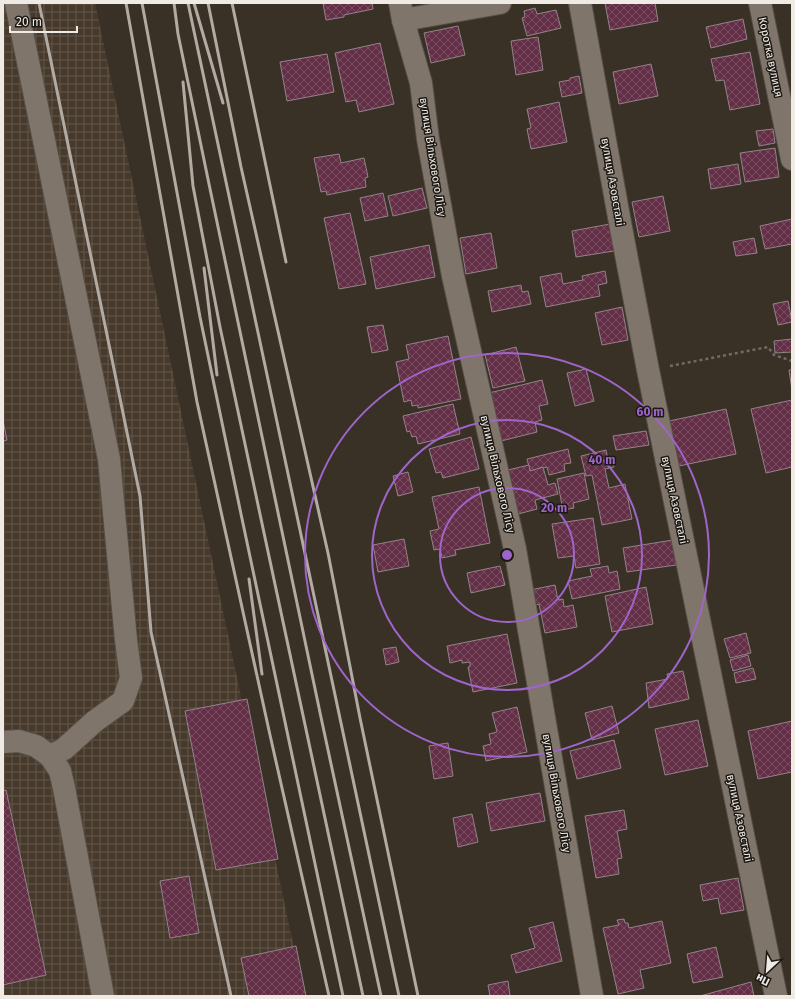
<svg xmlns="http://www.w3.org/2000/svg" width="795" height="999" font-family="'Fira Sans',sans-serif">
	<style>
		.industrial { fill: url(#industrial-grid) }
		.building { fill: url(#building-cross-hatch); stroke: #938389 }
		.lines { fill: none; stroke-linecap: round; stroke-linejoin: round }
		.minor-casing { stroke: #564f46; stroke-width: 24 }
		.path { stroke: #736b62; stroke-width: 2.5; stroke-dasharray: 3 3; stroke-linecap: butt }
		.minor { stroke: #80756b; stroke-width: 22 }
		.rail { stroke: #b2aba3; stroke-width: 3 }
		.ring { fill: none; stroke: #9e65ca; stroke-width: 2 }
		.labels { text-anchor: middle; stroke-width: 3; stroke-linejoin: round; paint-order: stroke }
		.street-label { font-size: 11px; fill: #f0eae4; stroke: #1d1914 }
		.centre { fill: #9e65ca; stroke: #1d1914; stroke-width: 2 }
		.ring-label { font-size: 12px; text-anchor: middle; font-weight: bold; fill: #9e65ca; stroke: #1d1914; stroke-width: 3; stroke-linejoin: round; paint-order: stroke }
	</style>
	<defs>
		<pattern id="industrial-grid" width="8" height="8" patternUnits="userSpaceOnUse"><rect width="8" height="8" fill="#473a2c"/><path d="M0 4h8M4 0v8" fill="none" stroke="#62574a"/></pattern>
		<pattern id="building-cross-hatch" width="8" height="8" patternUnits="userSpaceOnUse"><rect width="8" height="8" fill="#632f47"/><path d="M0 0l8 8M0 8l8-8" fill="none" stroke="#7a4d61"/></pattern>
	</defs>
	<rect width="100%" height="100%" fill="#393026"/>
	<path class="industrial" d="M3 3H95L304 996H3Z"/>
	<g class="building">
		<path d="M323 3H372L373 9 344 15V17L326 20Z"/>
		<path d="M605 3H655L658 21 610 30Z"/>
		<path d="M535 8 537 14 556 10 561 28 527 36 522 18 525 17 524 11Z"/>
		<path d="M743 19 747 39 711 48 706 27Z"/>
		<path d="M458 26 465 55 431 63 424 33Z"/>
		<path d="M538 37 543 70 516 75 511 41Z"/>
		<path d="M380 43 394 104 359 112 356 100 346 102 335 53Z"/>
		<path d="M750 52 760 104 730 110 724 80 716 81 711 59Z"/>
		<path d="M327 54 334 92 287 101 280 62Z"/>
		<path d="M651 64 658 96 619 104 613 72Z"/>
		<path d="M579 76 582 93 562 97 559 82 570 80V78Z"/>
		<path d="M559 102 567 142 531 149 527 129 531 128 527 109Z"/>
		<path d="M773 129 775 143 759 146 756 131Z"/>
		<path d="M775 148 779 177 745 182 740 153Z"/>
		<path d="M339 154 341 163 364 158 368 177 365 178 366 187 327 195 326 191 321 192 314 158Z"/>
		<path d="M738 164 741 184 711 189 708 169Z"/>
		<path d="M422 188 427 208 393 216 388 196Z"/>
		<path d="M383 193 388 216 365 221 360 198Z"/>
		<path d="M663 196 670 231 639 237 632 202Z"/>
		<path d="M350 213 366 284 339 289 324 218Z"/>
		<path d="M792 219V244L765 249 760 226Z"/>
		<path d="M610 224 614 251 576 257 572 231Z"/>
		<path d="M491 233 497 268 466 274 460 238Z"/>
		<path d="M754 238 757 253 736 256 733 242Z"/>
		<path d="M429 245 435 277 376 289 370 257Z"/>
		<path d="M605 271 607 283 598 285 600 296 546 307 540 277 561 273 563 284 583 280 582 276Z"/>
		<path d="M521 285 522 292 528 291 531 304 492 312 488 291Z"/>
		<path d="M788 301 792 322 778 325 773 304Z"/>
		<path d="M622 307 628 340 602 345 595 313Z"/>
		<path d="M383 325 388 350 372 353 367 327Z"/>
		<path d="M448 336 461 399 418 408V405L412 406 411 400 404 402 396 362 409 359 406 345Z"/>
		<path d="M792 339V352L775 353 774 341Z"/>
		<path d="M516 347 525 381 493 388 485 355Z"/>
		<path d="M586 369 594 401 575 406 567 373Z"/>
		<path d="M789 370H792V390Z"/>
		<path d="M542 380 548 404 539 406 542 420 535 422 537 432 501 441 489 393Z"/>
		<path d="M792 400V467L766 473 751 409Z"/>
		<path d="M453 404 460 434 418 444 416 436 412 437 410 431 407 432 403 416Z"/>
		<path d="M726 409 736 454 679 466 669 421Z"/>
		<path d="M3 421 7 440 3 441Z"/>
		<path d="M646 431 649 445 616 450 613 436Z"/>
		<path d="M471 437 479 469 443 478 441 472 436 473 429 449Z"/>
		<path d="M568 449 571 463 564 464 565 471 549 475 547 467 530 471 527 459Z"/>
		<path d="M606 450 608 460 612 459 614 467 605 469 609 488 625 484 632 519 602 525 592 475 586 476 581 456Z"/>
		<path d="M529 465 530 471 543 467 548 485 555 483 558 494 535 500 537 509 518 514 508 470Z"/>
		<path d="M408 472 413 492 398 496 393 476Z"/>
		<path d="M584 473 589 499 573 503 574 508 563 510 557 479Z"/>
		<path d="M479 487 490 543 455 550 456 555 442 558 440 549 434 550 430 531 439 529 432 497Z"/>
		<path d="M593 518 600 564 576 568 574 556 558 558 552 524Z"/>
		<path d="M404 539 409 566 378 572 373 545Z"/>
		<path d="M673 540 676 565 627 572 623 548Z"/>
		<path d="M500 566 505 585 471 593 467 573Z"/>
		<path d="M608 566 609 573 617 571 620 589 572 599 568 581 592 576 590 569Z"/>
		<path d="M555 585 558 600 563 599 564 607 573 605 577 627 545 633 539 604 533 606 530 590Z"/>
		<path d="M646 587 653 624 612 632 605 596Z"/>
		<path d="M746 633 751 653 730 658 724 639Z"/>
		<path d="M507 634 517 683 473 692 468 667H470V662L462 663V660L450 663 447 646Z"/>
		<path d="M396 647 399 662 386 665 383 649Z"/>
		<path d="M748 655 751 666 733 671 730 660Z"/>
		<path d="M753 668 756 679 736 683 734 673Z"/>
		<path d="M683 671 689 699 649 708 646 683 668 679 667 674Z"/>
		<path d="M247 699 278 859 216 870 185 711Z"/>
		<path d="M612 706 619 733 592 740 585 713Z"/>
		<path d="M517 707 527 752 486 761 483 746 491 744 489 734 497 732 492 713Z"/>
		<path d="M698 720 708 766 665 775 655 729Z"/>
		<path d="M792 721V772L758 779 748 731Z"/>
		<path d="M614 740 621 768 577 779 570 751Z"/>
		<path d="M448 743 453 776 434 779 429 746Z"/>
		<path d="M6 790 46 975 3 985V791Z"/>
		<path d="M540 793 545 821 491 831 486 803Z"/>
		<path d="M624 810 627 829 617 831 622 858 617 859 619 874 596 878 585 816Z"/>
		<path d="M472 814 478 842 458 847 453 818Z"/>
		<path d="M189 876 199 933 170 938 160 881Z"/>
		<path d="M738 878 744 910 721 914 718 898 703 901 700 885Z"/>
		<path d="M624 919 625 923H628L629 928 662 921 671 963 640 970 644 988 618 994 603 928 619 925 617 920Z"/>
		<path d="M553 922 562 961 516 973 511 955 535 948 529 928Z"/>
		<path d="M296 946 306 996H249L241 958Z"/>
		<path d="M716 947 723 977 693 983 687 954Z"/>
		<path d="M508 981 510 996H490L488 985Z"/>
		<path d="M751 982 754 996H700Z"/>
	</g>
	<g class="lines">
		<g class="minor-casing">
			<g id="minor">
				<path d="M16 3 109 459 126 640 131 678 123 701 95 721 64 749 50 756"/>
				<path d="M400 3 403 20 421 83 428 139 453 276 515 549 592 996"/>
				<path d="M580 3 621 228 648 370 776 996"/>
				<path d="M760 3 792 159"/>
				<path d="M403 20 500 3"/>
				<path d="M3 742 19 741 36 746 50 756 60 771 64 788 103 996"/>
			</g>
		</g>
		<path class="path" d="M670 366 768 347 774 355 792 361"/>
		<use href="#minor" class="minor"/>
		<g class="rail">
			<path d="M39 3 140 496 151 632 231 996"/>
			<path d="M126 3 197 402 270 735 329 996"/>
			<path d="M142 3 200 317 241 514 343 996"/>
			<path d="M174 3 178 34 209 184 322 722 381 996"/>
			<path d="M188 3 399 996"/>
			<path d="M194 3 223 103"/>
			<path d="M208 3 241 167 328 553 360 718 418 996"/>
			<path d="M232 3 286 262"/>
			<path d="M183 82 193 186 220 327 363 996"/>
			<path d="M204 268 217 375"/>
			<path d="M249 579 262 674"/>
		</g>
	</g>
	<g class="ring">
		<circle cx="507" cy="555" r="67"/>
		<circle cx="507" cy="555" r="135"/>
		<circle cx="507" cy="555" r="202"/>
	</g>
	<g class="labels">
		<g class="street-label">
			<text transform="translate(771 57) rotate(78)" y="4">Коротка вулиця</text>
			<text transform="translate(433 157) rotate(81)" y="4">вулиця Вільхового Лісу</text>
			<text transform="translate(613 182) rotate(80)" y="4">вулиця Азовсталі</text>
			<text transform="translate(498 474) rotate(77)" y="4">вулиця Вільхового Лісу</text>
			<text transform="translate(675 500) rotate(78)" y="4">вулиця Азовсталі</text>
			<text transform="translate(557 793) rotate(80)" y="4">вулиця Вільхового Лісу</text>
			<text transform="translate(740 818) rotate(78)" y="4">вулиця Азовсталі</text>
		</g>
	</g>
	<circle cx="507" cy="555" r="6" class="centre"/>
	<g class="ring-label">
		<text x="650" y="416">60 m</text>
		<text x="602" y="464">40 m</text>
		<text x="554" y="512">20 m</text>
	</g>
	<rect width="795" height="999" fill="none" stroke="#f0eae4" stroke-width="8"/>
	<g transform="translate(767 971) rotate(206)" stroke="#1d1914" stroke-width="3" paint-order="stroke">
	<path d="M0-3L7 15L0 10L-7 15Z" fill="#f0eae4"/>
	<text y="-6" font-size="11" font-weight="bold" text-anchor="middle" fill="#f0eae4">Пн</text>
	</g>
	<path d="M10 26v6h67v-6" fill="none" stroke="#f0eae4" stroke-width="2"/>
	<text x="16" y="26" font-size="12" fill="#f0eae4" stroke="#1d1914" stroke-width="3" paint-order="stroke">20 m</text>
</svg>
